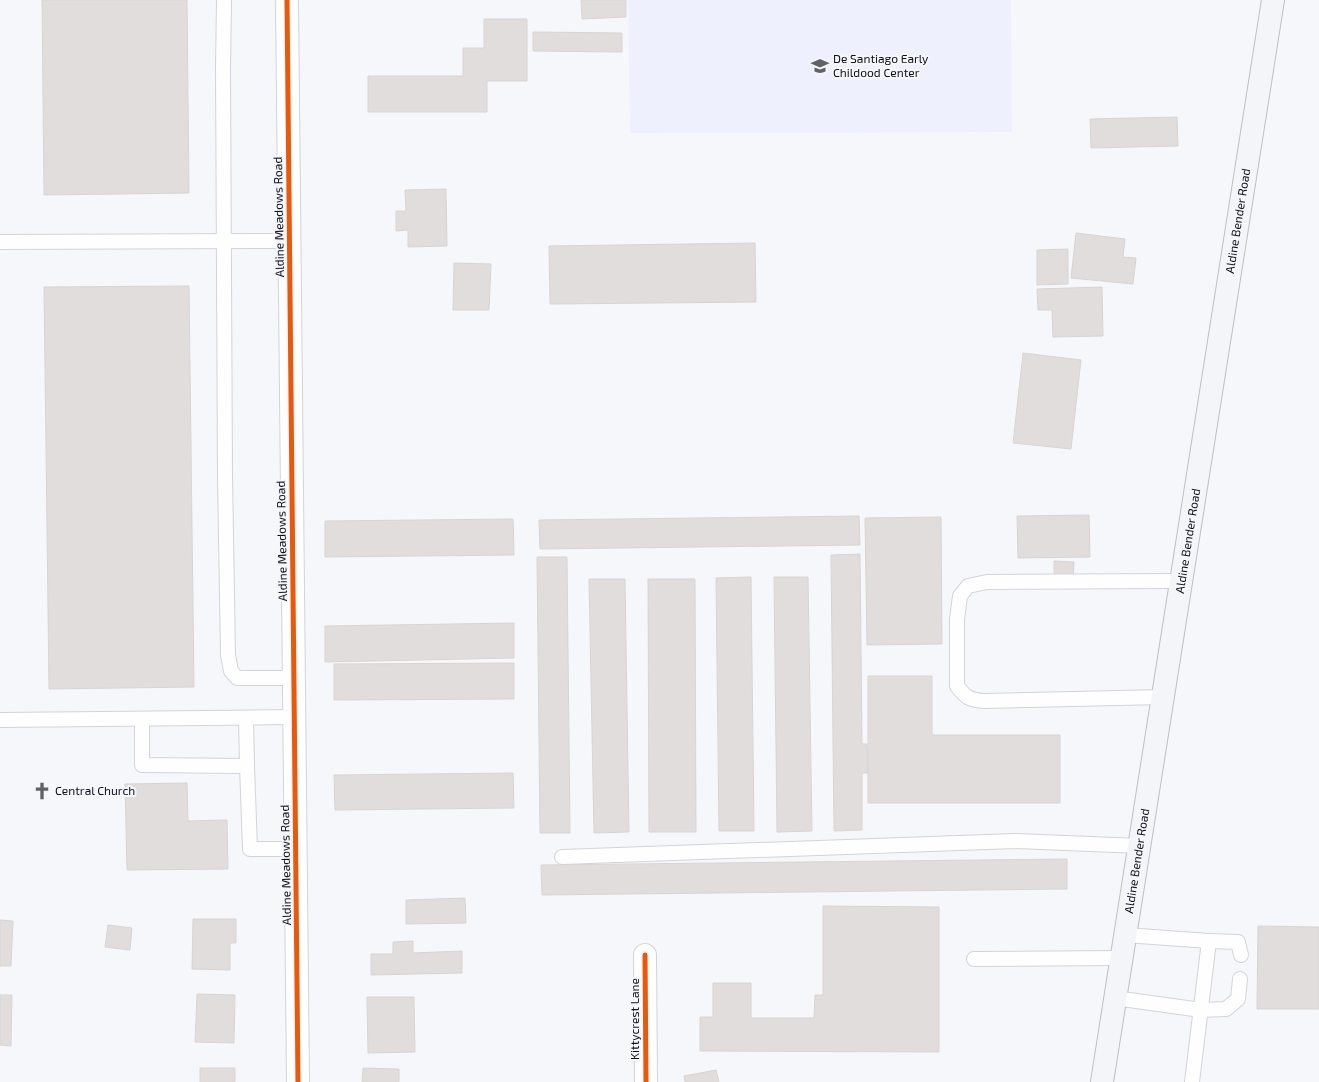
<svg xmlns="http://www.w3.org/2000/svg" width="1319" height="1082" font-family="'Exo 2',sans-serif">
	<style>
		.built { fill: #eef1fd }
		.building { fill: #e2dddd; stroke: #d9d4d4 }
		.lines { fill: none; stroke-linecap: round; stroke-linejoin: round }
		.lane-casing { stroke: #d2d4da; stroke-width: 16 }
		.street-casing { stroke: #d2d4da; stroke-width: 24 }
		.primary-casing { stroke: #bdbfc7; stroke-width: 24 }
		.lane { stroke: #fefefe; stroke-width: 14 }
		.street { stroke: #fefefe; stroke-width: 22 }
		.primary { stroke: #f4f5f9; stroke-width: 22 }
		.cycleway-casing { stroke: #f5f6fb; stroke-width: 8 }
		.cycleway { stroke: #e8590c; stroke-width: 5 }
		.labels { text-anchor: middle; stroke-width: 4; stroke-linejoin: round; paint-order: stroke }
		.poi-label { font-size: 12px; fill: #0f1119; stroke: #f5f6fb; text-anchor: start }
		.street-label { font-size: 12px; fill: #0f1119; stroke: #f5f6fb }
	</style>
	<rect width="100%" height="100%" fill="#f6f7fa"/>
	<path class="built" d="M628 0H1011L1012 132 630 133Z"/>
	<g class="building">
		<path d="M42 0H187L189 193 44 195Z"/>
		<path d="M581 0H626V17L582 19Z"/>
		<path d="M484 19H527V81H487V112H368V76H463V48H484Z"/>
		<path d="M533 32 622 33V52L533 51Z"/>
		<path d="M1177 117 1178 146 1091 148 1090 119Z"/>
		<path d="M446 189 447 246 408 247V230L396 231V211H406L405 190Z"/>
		<path d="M1076 233 1125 239 1123 257 1136 258 1133 284 1071 278Z"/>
		<path d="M755 243 756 302 550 304 549 246Z"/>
		<path d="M1068 249V284L1037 285V250Z"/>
		<path d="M454 263 491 264 489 310H453Z"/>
		<path d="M189 286 194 687 49 689 44 287Z"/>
		<path d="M1102 287 1103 336 1053 337 1052 310H1038L1037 289Z"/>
		<path d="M1023 353 1081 360 1071 449 1013 443Z"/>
		<path d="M1089 515 1090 557 1018 558 1017 516Z"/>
		<path d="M859 516 860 545 540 549 539 520Z"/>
		<path d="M941 517 942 644 867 645 865 518Z"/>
		<path d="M513 519 514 555 325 557V521Z"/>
		<path d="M860 554 862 744H867L868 773H862V830L834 831 831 555Z"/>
		<path d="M537 557H567L570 833H540Z"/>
		<path d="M1054 561 1074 562 1073 580 1054 579Z"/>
		<path d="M751 577 754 831H719L716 578Z"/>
		<path d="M774 577H808L812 831 777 832Z"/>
		<path d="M589 579H625L629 832 594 833Z"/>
		<path d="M648 579H695L696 832H649Z"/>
		<path d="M514 623V658L325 662V626Z"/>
		<path d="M514 663V699L334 700V664Z"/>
		<path d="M868 676H932V735H1060V803H868Z"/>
		<path d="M513 773 514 808 335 810 334 775Z"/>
		<path d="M187 783 188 821 227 820 228 869 127 870 125 784Z"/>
		<path d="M1067 859V889L542 895 541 865Z"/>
		<path d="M465 898 466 923 406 924V900Z"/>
		<path d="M823 906 939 907V1052L700 1051V1017H713V983H751V1018H814L815 995H823Z"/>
		<path d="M193 919H236V943H230V970L192 969Z"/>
		<path d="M0 920 13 921 11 966H0Z"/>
		<path d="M108 925 132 928 130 950 105 947Z"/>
		<path d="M1258 926 1319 927V1009H1257Z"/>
		<path d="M413 941V953L462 951V973L371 975V954H393V942Z"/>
		<path d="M197 994 235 995 234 1043 195 1042Z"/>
		<path d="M0 995H12L11 1046 0 1045Z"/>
		<path d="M367 997H414L415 1052 368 1053Z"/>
		<rect x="200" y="1068" width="35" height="14"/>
		<path d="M363 1068 399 1069V1082H362Z"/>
		<path d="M716 1070 719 1082H685L684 1076Z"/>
	</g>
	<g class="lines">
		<g class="lane-casing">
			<g id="lane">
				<path d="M224 0 223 68 225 476 228 655 231 671 237 678H293"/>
				<path d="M0 242 289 241"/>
				<path d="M1163 697 984 701C970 700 966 698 957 686V619L960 596 968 586 987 582 1181 581"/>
				<path d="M246 718 247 766"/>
				<path d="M142 719V765L247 766 250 849H295"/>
				<path d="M0 720 294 717"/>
				<path d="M562 857 1015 841 1140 846"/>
				<path d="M1125 935 1209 941 1192 1082"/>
				<path d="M1209 941 1238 942 1241 955"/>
				<path d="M974 959 1121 958"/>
				<path d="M1115 998 1201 1010 1226 1009 1238 999 1240 979"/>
			</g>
		</g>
		<g class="street-casing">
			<g id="street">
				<path d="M287 0 298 1082"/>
				<path d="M645 955 646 1082"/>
			</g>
		</g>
		<g class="primary-casing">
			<path id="primary" d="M1102 1082 1273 0"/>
		</g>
		<use href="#lane" class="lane"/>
		<use href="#street" class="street"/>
		<use href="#primary" class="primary"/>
		<g class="cycleway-casing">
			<g id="cycleway">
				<path d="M287 0 298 1082"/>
				<path d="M645 955 646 1082"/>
			</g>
		</g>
		<use href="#cycleway" class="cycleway"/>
	</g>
	<defs>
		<g id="school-bare" transform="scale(1.38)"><path d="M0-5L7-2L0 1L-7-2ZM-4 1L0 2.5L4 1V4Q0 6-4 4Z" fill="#606268" stroke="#f5f6fb" stroke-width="2.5" paint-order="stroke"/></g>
		<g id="church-bare" transform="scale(1.38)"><path d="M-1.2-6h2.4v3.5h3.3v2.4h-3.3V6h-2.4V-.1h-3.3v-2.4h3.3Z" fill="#606268" stroke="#f5f6fb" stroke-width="2.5" paint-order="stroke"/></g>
	</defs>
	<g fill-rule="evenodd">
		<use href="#school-bare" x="820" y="66"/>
		<use href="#church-bare" x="42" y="791"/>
	</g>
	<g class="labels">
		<g class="poi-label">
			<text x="833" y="63">De Santiago Early<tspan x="833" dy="14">Childood Center</tspan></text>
			<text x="55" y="795">Central Church</text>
		</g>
		<g class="street-label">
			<text transform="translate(279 217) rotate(-91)" y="4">Aldine Meadows Road</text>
			<text transform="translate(1238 221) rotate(-81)" y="4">Aldine Bender Road</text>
			<text transform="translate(282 541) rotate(-91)" y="4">Aldine Meadows Road</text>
			<text transform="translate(1188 541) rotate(-81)" y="4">Aldine Bender Road</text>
			<text transform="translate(1137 861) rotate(-81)" y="4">Aldine Bender Road</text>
			<text transform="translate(286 865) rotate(-91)" y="4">Aldine Meadows Road</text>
			<text transform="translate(635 1019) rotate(-90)" y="4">Kittycrest Lane</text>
		</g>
	</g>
</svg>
